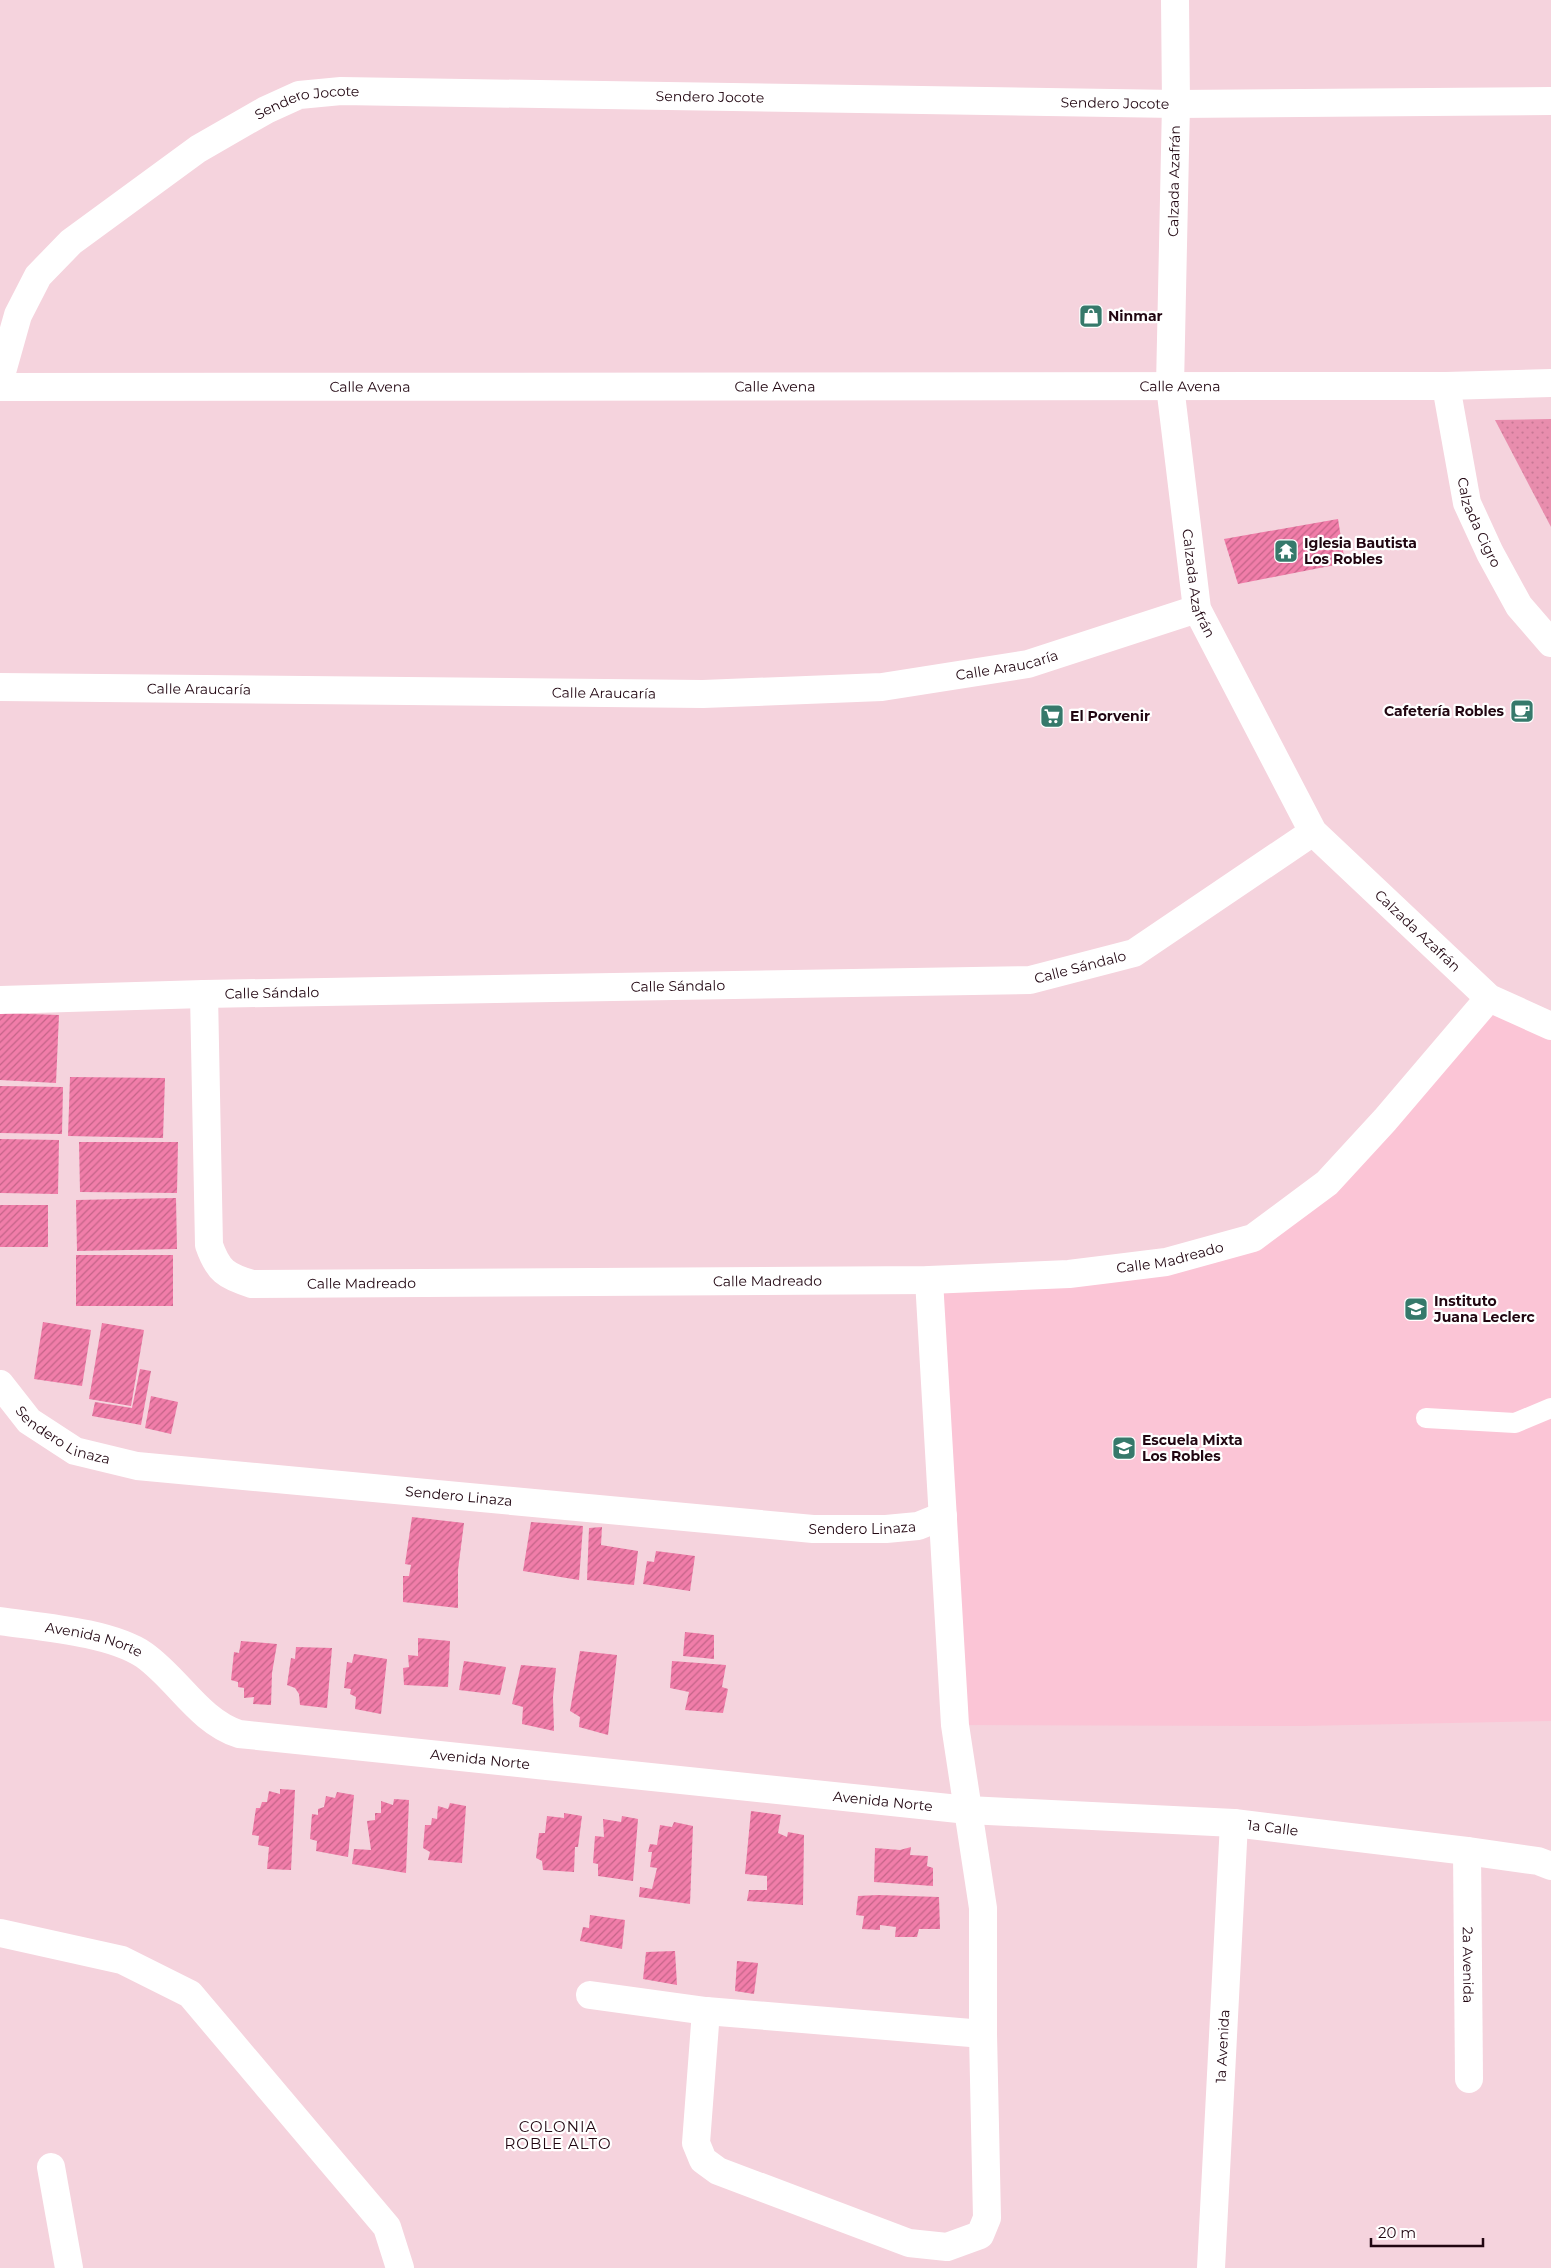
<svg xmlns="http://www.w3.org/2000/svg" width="1551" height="2268" font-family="Montserrat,sans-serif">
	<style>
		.built { fill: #fbc5d6 }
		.park { fill: url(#park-dots) }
		.building { fill: url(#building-hatch) }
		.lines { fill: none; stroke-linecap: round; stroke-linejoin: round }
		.lane { stroke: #fff; stroke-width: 20 }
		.street { stroke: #fff; stroke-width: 28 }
		.labels { text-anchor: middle; stroke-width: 4.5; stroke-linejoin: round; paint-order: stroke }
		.street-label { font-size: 14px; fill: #210611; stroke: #fff }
		.poi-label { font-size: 14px; font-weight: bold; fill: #210611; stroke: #fff; text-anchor: start }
		.neighbourhood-label { font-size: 15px; letter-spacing: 1px; fill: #210611; stroke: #fff }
	</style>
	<defs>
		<pattern id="park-dots" width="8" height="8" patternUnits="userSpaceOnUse" patternTransform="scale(1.25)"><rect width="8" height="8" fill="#e88dad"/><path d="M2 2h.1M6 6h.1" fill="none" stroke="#c77894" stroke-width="1.8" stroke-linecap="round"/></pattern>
		<pattern id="building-hatch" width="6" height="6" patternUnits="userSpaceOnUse" patternTransform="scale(1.25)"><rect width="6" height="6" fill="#f17da9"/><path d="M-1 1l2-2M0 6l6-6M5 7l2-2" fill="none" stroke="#c36488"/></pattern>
	</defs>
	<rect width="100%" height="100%" fill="#f5d3dd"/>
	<path class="built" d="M1501 992 1551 1016V1721L1302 1726 955 1725 929 1280 1253 1238Z"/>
	<path class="park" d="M1551 419V527L1495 420Z"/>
	<g class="building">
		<path d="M1338 519 1345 563 1238 584 1224 539Z"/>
		<path d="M0 1013 59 1015 56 1083 0 1080Z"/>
		<path d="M70 1077 165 1078 163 1138 68 1136Z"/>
		<path d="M0 1086 63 1087 62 1134 0 1133Z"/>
		<path d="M0 1139 59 1140 58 1194 0 1193Z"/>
		<path d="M79 1142H178L177 1193 80 1192Z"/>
		<path d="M176 1198 177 1249 77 1251 76 1200Z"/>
		<rect x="0" y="1205" width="48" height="42"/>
		<rect x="76" y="1255" width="97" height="51"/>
		<path d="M43 1322 91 1330 82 1386 34 1379Z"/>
		<path d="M102 1323 144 1330 131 1406 89 1399Z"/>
		<path d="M140 1369 151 1371 141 1425 92 1416 95 1402 132 1408Z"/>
		<path d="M151 1396 178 1402 171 1434 145 1428Z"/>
		<path d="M412 1517 464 1523 458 1570V1608L403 1602V1576H409L411 1565 405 1564Z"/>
		<path d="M531 1522 583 1526 579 1580 523 1571Z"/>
		<path d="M602 1527 601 1545 638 1551 634 1585 587 1580 589 1528Z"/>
		<path d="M656 1551 695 1556 690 1591 643 1584 647 1561 654 1562Z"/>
		<path d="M685 1632 714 1635V1659L683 1656Z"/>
		<path d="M418 1638 450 1641 448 1687 404 1685 403 1668 409 1667 408 1655 418 1656Z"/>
		<path d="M241 1641 277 1644 272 1673 271 1705 253 1704 254 1697 244 1698V1688L238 1687V1682L231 1680 234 1652 239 1653Z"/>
		<path d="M296 1647 332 1648 327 1708 300 1705 299 1694 295 1688 287 1685 291 1658 295 1659Z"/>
		<path d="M580 1651 617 1655 608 1735 579 1727 580 1717 570 1711Z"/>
		<path d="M354 1654 387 1659 381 1714 355 1709 356 1697 350 1694 351 1689 344 1688 347 1662 352 1663Z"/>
		<path d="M464 1661 506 1667 500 1695 459 1690Z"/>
		<path d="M672 1661 726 1665 722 1687 728 1689 723 1713 685 1710 689 1692 670 1688Z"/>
		<path d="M521 1665 556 1668 553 1697 554 1731 522 1724 523 1707 512 1704Z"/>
		<path d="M280 1789 295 1790 291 1870 267 1869 269 1847 258 1845 259 1836 252 1835 256 1808H260L262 1802H267L269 1791 280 1794Z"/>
		<path d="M337 1792 354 1795 348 1857 316 1851 317 1841 310 1839 312 1814 318 1815V1809L324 1807 326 1796 335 1798Z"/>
		<path d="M394 1799 409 1800 406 1873 352 1864 354 1849 371 1850 367 1821 375 1820V1813H381V1801L393 1805Z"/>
		<path d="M450 1803 466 1806 462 1863 428 1860 430 1852 423 1848 425 1825H431L432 1818 437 1819 438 1806 448 1809Z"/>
		<path d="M751 1811 781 1815 778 1833 787 1837 788 1832 804 1835 803 1905 747 1901 749 1890H767V1876L745 1874Z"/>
		<path d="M564 1813 582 1816 578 1847H575L574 1872 543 1870 542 1861 536 1858 539 1833H545L547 1816 564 1818Z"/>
		<path d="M622 1816 638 1819 633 1881 598 1876V1864L593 1863 595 1836 604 1837 603 1819 621 1822Z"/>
		<path d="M674 1822 693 1826 690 1904 639 1897 640 1887 652 1889 657 1868 650 1867 652 1852H648L650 1844 657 1845 660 1825 672 1827Z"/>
		<path d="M911 1847 910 1855 928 1856 927 1866 933 1868V1886L874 1882 875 1848 900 1850Z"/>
		<path d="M878 1895 939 1897 940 1929H919L917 1937H895L896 1927 880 1925V1930L862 1929 864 1916 856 1915 858 1896Z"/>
		<path d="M590 1915 625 1920 622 1949 580 1941 583 1927 589 1928Z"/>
		<path d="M675 1951 677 1985 643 1979 646 1952Z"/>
		<path d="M737 1961 758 1963 754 1994 735 1991Z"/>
	</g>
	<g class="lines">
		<path class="lane" d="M1426 1418 1515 1423 1551 1408"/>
		<g class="street">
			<path id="s1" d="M1175 0 1176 104 1170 386 1197 609 1313 832 1489 998 1551 1026"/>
			<path id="s2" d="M0 379 18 315 38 276 71 242 198 149 266 110 299 95 341 91 1176 104 1551 101"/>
			<path id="s3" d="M1446 386 1467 503 1490 553 1519 606 1551 643"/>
			<path id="s4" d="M0 387 1446 386 1551 383"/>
			<path id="s5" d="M0 687 703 694 882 687 1028 664 1197 609"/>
			<path id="s6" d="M204 994 209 1245C218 1271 226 1276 252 1284L929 1280 1069 1274 1166 1262 1253 1238 1327 1183 1385 1120 1489 998"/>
			<path id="s7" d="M0 1000 204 994 1030 980 1134 953 1313 832"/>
			<path id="s8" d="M0 1384 29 1421 75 1451 137 1466 813 1529H886L918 1526 943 1516"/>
			<path id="s9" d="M0 1621C41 1627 110 1632 144 1655 178 1679 199 1721 239 1734L968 1810 1234 1823 1467 1851 1538 1861 1551 1866"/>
			<path id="s10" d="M1467 1851 1469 2079"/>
			<path d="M0 1933 122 1960 190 1994 387 2227 400 2268"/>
			<path d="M590 1995 706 2011 983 2034"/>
			<path d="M706 2011 696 2143 703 2160 718 2171 909 2243 947 2247 980 2235 987 2218 983 2034V1908L955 1725 929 1280"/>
			<path d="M51 2167 69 2268"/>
			<path id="s11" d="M1211 2268 1234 1823"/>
		</g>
	</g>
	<defs>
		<g id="shop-square" transform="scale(1.25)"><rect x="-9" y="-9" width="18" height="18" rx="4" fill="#36796b" stroke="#fff"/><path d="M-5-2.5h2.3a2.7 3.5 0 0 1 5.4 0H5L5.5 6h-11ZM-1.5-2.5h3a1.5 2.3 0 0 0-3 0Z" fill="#fff"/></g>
		<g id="temple-square" transform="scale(1.25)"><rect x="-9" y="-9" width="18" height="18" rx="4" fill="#36796b" stroke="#fff"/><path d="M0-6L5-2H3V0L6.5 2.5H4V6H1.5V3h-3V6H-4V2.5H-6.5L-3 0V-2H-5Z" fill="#fff"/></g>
		<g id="cafe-square" transform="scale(1.25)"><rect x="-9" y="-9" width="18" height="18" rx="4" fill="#36796b" stroke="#fff"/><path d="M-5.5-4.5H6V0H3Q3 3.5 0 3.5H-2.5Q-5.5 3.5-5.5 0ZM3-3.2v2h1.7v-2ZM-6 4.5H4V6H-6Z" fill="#fff"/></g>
		<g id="supermarket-square" transform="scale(1.25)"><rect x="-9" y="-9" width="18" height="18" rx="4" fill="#36796b" stroke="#fff"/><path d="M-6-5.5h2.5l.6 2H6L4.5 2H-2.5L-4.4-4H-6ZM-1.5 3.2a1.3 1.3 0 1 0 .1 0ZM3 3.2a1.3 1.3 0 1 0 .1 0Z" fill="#fff"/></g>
		<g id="school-square" transform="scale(1.25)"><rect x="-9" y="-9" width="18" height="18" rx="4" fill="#36796b" stroke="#fff"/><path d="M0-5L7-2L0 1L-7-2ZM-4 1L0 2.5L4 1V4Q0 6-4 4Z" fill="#fff"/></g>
	</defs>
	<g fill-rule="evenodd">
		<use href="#shop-square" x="1091" y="316"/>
		<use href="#temple-square" x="1286" y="551"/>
		<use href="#cafe-square" x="1522" y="711"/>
		<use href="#supermarket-square" x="1052" y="716"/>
		<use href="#school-square" x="1416" y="1309"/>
		<use href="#school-square" x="1124" y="1448"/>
	</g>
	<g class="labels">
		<g class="street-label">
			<text dy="5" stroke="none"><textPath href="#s2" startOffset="841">Sendero Jocote</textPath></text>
			<text dy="5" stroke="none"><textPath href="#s2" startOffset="1246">Sendero Jocote</textPath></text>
			<text dy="5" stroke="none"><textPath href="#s2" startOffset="436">Sendero Jocote</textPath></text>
			<text transform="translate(1174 181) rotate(-89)" y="5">Calzada Azafrán</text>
			<text dy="5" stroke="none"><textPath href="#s4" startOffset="370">Calle Avena</textPath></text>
			<text dy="5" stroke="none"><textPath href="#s4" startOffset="775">Calle Avena</textPath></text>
			<text dy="5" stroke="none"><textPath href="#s4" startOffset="1180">Calle Avena</textPath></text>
			<text dy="5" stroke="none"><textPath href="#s3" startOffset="141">Calzada Cigro</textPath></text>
			<text dy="5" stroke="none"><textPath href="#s1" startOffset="586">Calzada Azafrán</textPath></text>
			<text dy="5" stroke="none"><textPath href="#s5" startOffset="1009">Calle Araucaría</textPath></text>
			<text dy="5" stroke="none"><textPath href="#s5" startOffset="199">Calle Araucaría</textPath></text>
			<text dy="5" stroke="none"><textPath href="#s5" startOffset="604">Calle Araucaría</textPath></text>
			<text dy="5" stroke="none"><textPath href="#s1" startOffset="1006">Calzada Azafrán</textPath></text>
			<text dy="5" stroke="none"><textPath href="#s7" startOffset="1082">Calle Sándalo</textPath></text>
			<text dy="5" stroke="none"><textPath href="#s7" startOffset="678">Calle Sándalo</textPath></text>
			<text dy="5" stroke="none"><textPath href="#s7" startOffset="272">Calle Sándalo</textPath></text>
			<text dy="5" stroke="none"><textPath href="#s6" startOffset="1232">Calle Madreado</textPath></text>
			<text dy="5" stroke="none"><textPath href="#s6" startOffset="828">Calle Madreado</textPath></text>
			<text dy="5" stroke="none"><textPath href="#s6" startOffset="422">Calle Madreado</textPath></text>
			<text dy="5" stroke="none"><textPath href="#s8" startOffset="84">Sendero Linaza</textPath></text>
			<text dy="5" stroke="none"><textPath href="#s8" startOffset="489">Sendero Linaza</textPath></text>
			<text dy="5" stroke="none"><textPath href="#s8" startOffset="894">Sendero Linaza</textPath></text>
			<text dy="5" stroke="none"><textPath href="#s9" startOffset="96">Avenida Norte</textPath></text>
			<text dy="5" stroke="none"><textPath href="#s9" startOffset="516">Avenida Norte</textPath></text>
			<text dy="5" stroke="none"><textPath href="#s9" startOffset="921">Avenida Norte</textPath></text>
			<text dy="5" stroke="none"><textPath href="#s9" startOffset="1312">1a Calle</textPath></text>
			<text dy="5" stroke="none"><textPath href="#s10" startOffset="114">2a Avenida</textPath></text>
			<text dy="5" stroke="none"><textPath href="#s11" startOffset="222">1a Avenida</textPath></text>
		</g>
		<g class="poi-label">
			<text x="1108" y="321">Ninmar</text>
			<text x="1304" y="548">Iglesia Bautista<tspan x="1304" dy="16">Los Robles</tspan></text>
			<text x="1504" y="716" text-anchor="end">Cafetería Robles</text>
			<text x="1070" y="721">El Porvenir</text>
			<text x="1434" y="1306">Instituto<tspan x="1434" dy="16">Juana Leclerc</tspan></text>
			<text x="1142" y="1445">Escuela Mixta<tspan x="1142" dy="16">Los Robles</tspan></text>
		</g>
		<g class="neighbourhood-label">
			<text x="558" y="2132">COLONIA<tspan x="558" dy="17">ROBLE ALTO</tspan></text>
		</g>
	</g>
	<path d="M1371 2238v8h112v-8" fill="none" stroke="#210611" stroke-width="2.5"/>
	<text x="1378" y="2238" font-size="15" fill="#210611" stroke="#ffffff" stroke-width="4" paint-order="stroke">20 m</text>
</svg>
